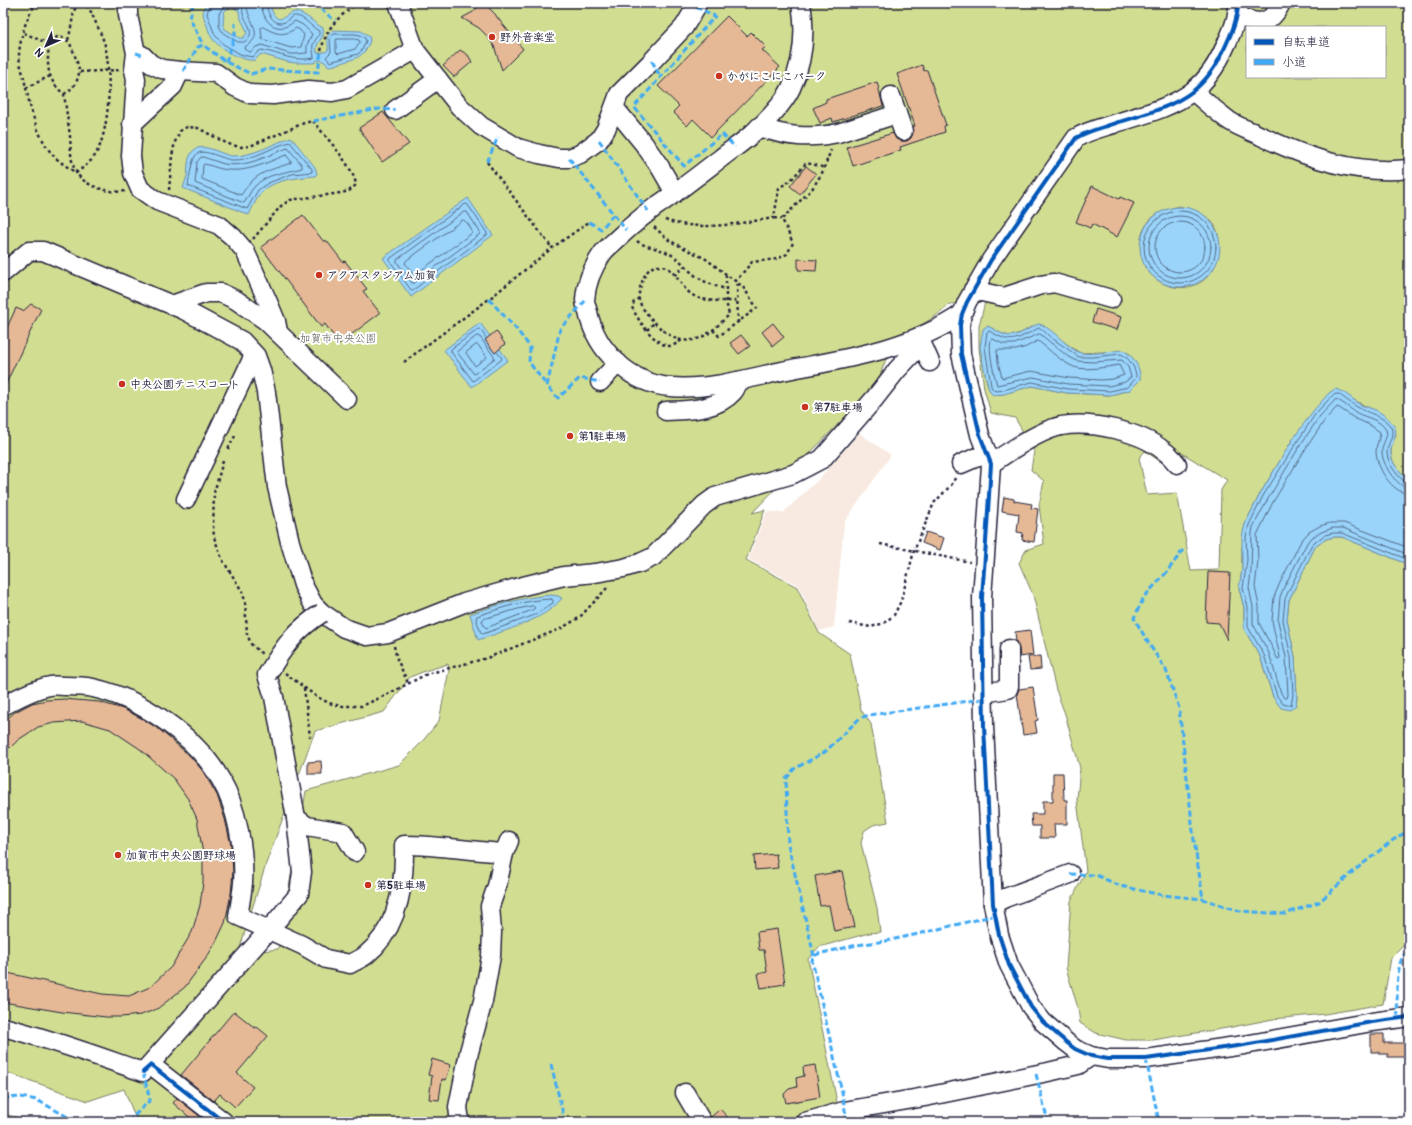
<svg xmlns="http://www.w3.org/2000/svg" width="1412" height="1125" font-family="Pangolin,'Klee One',sans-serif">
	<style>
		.built { fill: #f8eae0 }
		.green { fill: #d1de92; stroke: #7a8066; fill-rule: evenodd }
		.water { fill: #9ad4fa; stroke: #6a8dae; fill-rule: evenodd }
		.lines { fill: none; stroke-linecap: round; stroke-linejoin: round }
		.shore { stroke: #526987; stroke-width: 1 }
		.building { fill: #e6b996; stroke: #22223b }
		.minor-casing { stroke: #22223b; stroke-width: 21 }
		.path { stroke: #22223b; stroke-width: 2.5; stroke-dasharray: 3 3; stroke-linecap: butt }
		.minor { stroke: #fff; stroke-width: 18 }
		.minor-bridge-casing { stroke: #22223b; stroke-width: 21; stroke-linecap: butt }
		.minor-bridge { stroke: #fff; stroke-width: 18 }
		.quiet { stroke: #3fa9f5; stroke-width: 3; stroke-dasharray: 6 3; stroke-linecap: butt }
		.cycleway-casing { stroke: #fff; stroke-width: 6 }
		.cycleway { stroke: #0057b8; stroke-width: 4 }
		.poi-dot { fill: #c8321e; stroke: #fff; stroke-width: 1.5 }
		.labels { text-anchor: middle; stroke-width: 4; stroke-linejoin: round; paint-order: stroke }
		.poi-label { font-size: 11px; font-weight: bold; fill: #22223b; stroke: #fff; text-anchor: start }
		.park-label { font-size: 11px; fill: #575a55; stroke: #fff }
	</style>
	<rect width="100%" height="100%" fill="#fff"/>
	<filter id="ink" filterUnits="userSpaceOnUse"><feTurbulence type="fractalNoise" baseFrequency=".025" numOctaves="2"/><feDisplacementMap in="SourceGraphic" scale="8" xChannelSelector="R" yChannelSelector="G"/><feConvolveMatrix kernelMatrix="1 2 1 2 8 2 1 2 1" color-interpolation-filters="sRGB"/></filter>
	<g filter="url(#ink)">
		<path class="built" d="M859 433 891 455 844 523 834 627 819 631 799 586 748 559 767 511 783 513 819 479Z"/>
		<g class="green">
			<path d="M3 3H1409V480C1401 473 1390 463 1391 451 1391 446 1394 440 1396 435L1386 417 1354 400 1293 439 1260 494 1245 524 1242 549V570L1239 588 1244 608V629L1260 656 1273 697 1281 707 1296 705 1297 696 1295 657 1287 620 1289 600 1315 547 1326 539 1334 537H1342L1409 565V940L1391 958 1383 1004 1325 1014 1273 1019 1227 1028 1153 1040H1126L1096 1033 1080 1023 1078 1008 1066 968 1071 901 1086 871 1077 800 1080 768 1065 714 1056 690 1033 595 1019 563 1026 550 1044 544 1039 505 1044 481 1031 470 1034 451 1015 418 991 413 984 389 979 348V326L985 302 950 304C934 320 916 328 894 336L877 384 752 513 765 510 746 560 797 587 819 633 850 654 861 710 871 724 888 822 873 825 864 831 861 843 877 908 880 932 869 933 819 947 808 959 841 1122H137L124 1089 88 1101 3 1071ZM1247 27H1385V77H1247ZM1179 206C1193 209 1216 217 1218 235 1218 239 1217 245 1217 250 1216 259 1216 267 1209 275 1192 295 1160 290 1147 269 1136 251 1138 225 1159 213 1165 210 1172 208 1179 206ZM987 326 1002 334 1009 336 1021 333 1031 327 1045 326 1051 333 1080 353 1124 351 1130 354 1135 363 1126 391 1110 395 1067 393 1032 386 998 395 988 387 983 364 982 356ZM1177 450 1227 480 1221 490 1219 570 1191 571 1177 493 1147 495 1139 458 1145 451 1167 466ZM448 664 449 670 439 721 421 743 399 765 306 791 278 949 238 954 267 861 315 731 384 712 410 677 425 671Z"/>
			<path d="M3 1114 37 1122H3Z"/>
		</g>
		<g class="water">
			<path d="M207 3H269C271 7 272 12 274 15 281 25 288 11 296 12 305 13 315 24 323 28 326 40 314 41 317 53L325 52 328 50C329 39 323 39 333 30L361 31 369 36 370 41C363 58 357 58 341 63 336 64 334 66 329 66L323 61 318 60 314 63H296L288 62 261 54 255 60C243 62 219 49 212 38 209 34 208 28 206 23 203 15 201 11 207 3ZM233 7 239 11C239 18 245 25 247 33L243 38H240L225 29 223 25 224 12 227 9Z"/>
			<path d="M291 137 315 167 317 174 315 176C297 178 274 179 261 193 256 199 252 208 249 215L183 188C184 184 186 180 187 176 188 169 187 159 192 152 202 140 220 155 233 156 253 156 273 144 291 137Z"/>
			<path d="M468 198 493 235 411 297 383 258Z"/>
			<circle cx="1180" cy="247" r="40"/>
			<path d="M480 323 508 360 472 387 444 350Z"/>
			<path d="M1038 324C1048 324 1067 347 1078 352 1086 356 1112 351 1122 350 1132 353 1142 369 1140 380L1130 390 1110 395 1067 393 1032 386 1004 394 993 395 990 392 988 387 983 364 980 347 983 329 987 326C994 328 999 333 1005 335 1016 339 1028 328 1038 324Z"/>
			<path d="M1335 389C1345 391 1353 400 1361 405 1364 406 1367 407 1370 408 1378 410 1390 418 1394 426 1399 433 1392 442 1391 449 1389 462 1401 473 1409 480V565L1342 537H1334L1326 539 1315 547 1289 600 1287 620 1295 657 1297 696 1296 705 1290 710 1281 708 1273 697 1260 656 1244 629V608L1239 588 1242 570V537L1245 524 1260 494 1293 439 1313 411 1329 393Z"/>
			<path d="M551 595 558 596 562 598C546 620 503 631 478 640L470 614C497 605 523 597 551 595Z"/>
		</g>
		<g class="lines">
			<g class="shore">
				<path d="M210 3 207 14 215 35 223 44 240 54 247 56 253 57 259 51 262 50C282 54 292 62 314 58 313 45 310 47 319 35V31C311 27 305 17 296 16 291 15 289 20 285 22 273 27 267 12 266 3"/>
				<path d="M233 3C236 4 239 4 242 7 244 11 242 10 243 14 247 24 257 34 244 42H238L223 33 219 26V14L221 10 226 5Z"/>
				<path d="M244 3C247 6 247 8 248 12 252 25 264 38 244 47L245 50 251 52 256 47 262 45 290 54H296L307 53V45L312 34 303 25 295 21C292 23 289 26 284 27 270 30 262 16 261 3"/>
				<path d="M263 27C275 33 282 38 296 28L300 30 304 35 301 47 291 48 262 39 261 28Z"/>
				<path d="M334 34H355L360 35 365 38 366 41 362 50 358 54 330 62 326 57 331 52 330 39Z"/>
				<path d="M337 39H355L359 40 360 42 355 49 338 54 336 52V41Z"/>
				<path d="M290 142 312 169V172L292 174 268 183 258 190 247 209 188 186C189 179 192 157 197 154 204 148 222 159 232 160 253 161 270 147 290 142Z"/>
				<path d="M288 148 302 165V168C286 173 267 173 255 186 250 191 248 198 244 203L195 183 197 162 201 157H203C210 159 217 162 224 164 248 168 267 155 288 148Z"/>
				<path d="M286 155 291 161V163C277 168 261 171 251 182 247 186 244 191 241 195L202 179 203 165 204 164C211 165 216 168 222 169 246 174 265 163 286 155Z"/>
				<path d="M466 204 468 205 487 233V235L413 290H411L390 261V259Z"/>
				<circle cx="1180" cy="247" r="36"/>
				<path d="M464 212H467L480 232V234L414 283H412L397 262V260Z"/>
				<circle cx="1180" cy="247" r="31"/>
				<path d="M463 220C467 221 472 229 472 233L416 274H413L405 263 406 261Z"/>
				<circle cx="1180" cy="247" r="25"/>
				<path d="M1039 328 1042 329 1049 336 1079 357H1093L1121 354C1129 357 1137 370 1136 378L1128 387 1110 391 1068 389 1032 382 1003 390 997 391 993 390 991 386 985 347 987 332 989 331C1003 338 1009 344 1025 335 1030 333 1034 330 1039 328Z"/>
				<path d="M1040 334 1066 355 1077 361 1093 362 1122 360 1128 367 1131 377 1125 382 1109 386 1068 384 1033 377 997 385C994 374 988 351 991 339H993L1003 344H1014Z"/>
				<path d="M477 336 480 337 495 358 474 374 457 352Z"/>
				<path d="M486 338 481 330 479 329 451 349V352L473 381 501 360 502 358 497 352"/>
				<path d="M1038 341C1049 349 1061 362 1074 367 1085 371 1107 367 1119 365L1124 375 1113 379 1101 380 1069 378 1031 371 1002 378 998 362 997 350H1016L1026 347Z"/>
				<path d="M476 345H478L487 357 475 366 466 353Z"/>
				<path d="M1409 483C1404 482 1400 478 1397 474 1392 468 1387 460 1387 452 1387 444 1395 435 1391 427 1384 416 1370 414 1359 408 1352 404 1345 399 1339 394H1336L1332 396 1316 413 1297 442 1263 496 1249 525 1246 537 1247 560 1243 588 1248 607V627L1264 655 1277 696 1283 704 1287 705H1291L1293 695 1291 657 1283 620 1285 599 1289 590 1312 544 1325 535 1333 533H1342L1409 560"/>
				<path d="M1409 488C1396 487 1381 463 1382 450 1382 444 1389 435 1386 430 1380 419 1366 418 1357 413 1350 409 1344 403 1336 399L1320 416 1301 444 1268 499 1253 527 1252 533 1251 571 1249 588 1253 607V624L1269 653 1281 693 1284 698H1287L1288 695 1286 657 1278 621 1280 597 1284 587 1308 541 1317 534 1324 531 1333 528H1343L1409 555"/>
				<path d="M1409 494C1392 493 1376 467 1376 451 1376 444 1380 438 1380 432L1370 425 1354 418 1338 407 1336 408 1325 420 1306 448 1273 502 1257 535 1258 561 1255 587 1259 606V623L1273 649 1277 658 1279 659 1280 657 1272 621 1274 597 1279 585 1301 541 1309 532 1320 526 1330 523H1344L1409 548"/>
				<path d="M551 599 553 600V603L535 615 483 634 481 633 476 619 477 616C501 608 525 600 551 599Z"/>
				<path d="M533 606 535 608 532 610 486 628 484 626 482 621 483 619 518 609Z"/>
			</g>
		</g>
		<g class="building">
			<path d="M482 3H484L496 15V16L523 49 502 70 494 46 486 35 479 28 462 18 473 12Z"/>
			<path d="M727 16 747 36 751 32 766 47 762 50 780 67 711 137 693 119 687 126 673 112 679 106 658 86Z"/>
			<path d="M460 50 468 55 472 62 454 77 443 66Z"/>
			<path d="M922 65 924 71 927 70 946 125 944 126 945 132 900 147 901 150 853 166 847 147 893 133 896 139 901 141H907L911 138 913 133 912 126H915L897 74Z"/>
			<path d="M877 82 883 106 833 122 832 118 820 123 813 108 826 102V99Z"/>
			<path d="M383 112 409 144 382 162 359 128Z"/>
			<path d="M806 166 816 174 800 194 790 186Z"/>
			<path d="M1092 186 1119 199 1120 197 1134 203 1117 237 1092 224 1090 228 1076 222Z"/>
			<path d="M303 215 324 242 326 240 343 262 345 261 367 289 363 291 380 313 339 344 325 324 321 327 261 247Z"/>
			<path d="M798 259 817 260 816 271 798 270Z"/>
			<path d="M31 304 41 309 3 390V336L16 308 23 311Z"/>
			<path d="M1096 309 1121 317 1117 330 1092 322Z"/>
			<path d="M773 323 784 337 773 346 762 332Z"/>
			<path d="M496 331 505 344 495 353 485 340Z"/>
			<path d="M741 335 750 346 739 354 730 343Z"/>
			<path d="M1004 497 1014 499V501L1032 504 1031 508 1038 509 1034 542 1022 540 1023 533 1017 532 1019 514 1002 511Z"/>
			<path d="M926 532 944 538 940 550 922 543Z"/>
			<path d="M1208 572 1230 573 1227 640 1219 623 1206 622Z"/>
			<path d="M1030 630 1033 655 1020 657 1019 649 1016 642 1015 632Z"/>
			<path d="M1040 656 1041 669 1030 670 1028 657Z"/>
			<path d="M1033 687 1038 720 1035 721 1037 733 1023 735 1017 694 1019 689Z"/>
			<path d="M64 699 99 702 123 709 143 719 160 730 190 756 202 770 217 795 225 819 231 845 233 871 231 894 225 923 216 942 207 957 185 987 157 1009 141 1015 121 1017H106L62 1012 3 1002V972L102 994 129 996 150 987 171 967 192 932 200 905 203 882V854L197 819 188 799 174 779 140 749 110 729 82 721 54 723 38 727 18 740 10 748 3 741V722L15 712 32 703 47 700Z"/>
			<path d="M321 761 322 774H308V762Z"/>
			<path d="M1053 773H1063L1064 800H1067V824H1054L1055 838H1040V826H1032L1031 814H1043V801H1053Z"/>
			<path d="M776 854 778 868 755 870 754 856Z"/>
			<path d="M842 871 850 910H851L855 927 834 931 829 905 820 906 815 876Z"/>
			<path d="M777 929 785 984 761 988 758 974 767 972 764 950H759L757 932Z"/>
			<path d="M234 1011 255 1028 257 1027 268 1036 237 1073 253 1087 235 1107 220 1094 214 1101 181 1075Z"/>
			<path d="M1371 1034H1384V1043H1406V1057H1388V1054H1379V1052H1371Z"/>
			<path d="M432 1059 451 1065 446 1080 442 1079 439 1100 429 1099 432 1076 428 1075Z"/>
			<path d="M815 1065 820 1097 786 1103 784 1094 789 1089 797 1087 796 1078 804 1076 803 1067Z"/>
			<path d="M177 1098 207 1122H195L173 1103Z"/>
			<path d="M720 1109 732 1122H712L711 1117Z"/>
		</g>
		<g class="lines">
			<g class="minor-casing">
				<g id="minor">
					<path d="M128 3V15L136 53 134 70 136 79 131 156 133 173 140 189 157 201 219 225 233 237 245 251 268 302 276 321 278 332"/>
					<path d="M398 3 415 50 459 106 481 126 518 148 539 154 559 158H569L580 154 599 140 606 129 619 94 652 61 684 27 696 7 697 3"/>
					<path d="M801 3C806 32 803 62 791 88 784 103 766 122 754 132 744 142 732 149 721 158 704 171 686 185 668 198 650 210 633 224 617 239 612 244 606 248 602 254 593 267 586 284 585 300 585 304 587 308 588 312 596 351 631 384 671 387 708 390 746 379 782 371 843 359 910 350 962 314"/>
					<path d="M1238 3C1238 19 1232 32 1225 47 1218 63 1207 80 1193 91 1171 108 1142 115 1116 123 1102 128 1089 130 1076 138L991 260 967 302 962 314 960 325 961 354 980 435 991 464 986 542 982 597 984 726 993 904 999 935 1009 965 1031 1007 1043 1022 1066 1042 1075 1049 1091 1056 1108 1059H1146L1244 1045 1372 1022 1409 1017"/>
					<path d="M1238 15C1258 26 1271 25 1281 3"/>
					<path d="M142 55 151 64 162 69 180 71 216 73 235 87 250 94 273 95 309 90 332 92 347 89 415 50"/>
					<path d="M1193 91C1204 101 1216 111 1228 120 1238 127 1251 131 1261 136 1308 158 1356 175 1409 169"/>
					<path d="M891 96 903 131"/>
					<path d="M615 107 617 111 644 144 660 167 675 193"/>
					<path d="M395 110 438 79"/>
					<path d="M132 124 173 86 180 71"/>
					<path d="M759 127C787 137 810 139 838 133L897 114"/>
					<path d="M3 273 29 251H43L184 310 242 341 256 356 261 370 266 392 277 487 290 542 303 585 313 604 322 613 344 628 367 636 388 633 464 603 523 586 564 576 595 573 624 568 640 563 653 557 704 505 715 497 793 474 822 459 875 398 897 370 914 352 919 337 930 362"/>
					<path d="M973 290 1004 297 1041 285 1054 283 1111 299"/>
					<path d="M172 305 206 293H221L236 300 265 320 347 399"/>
					<path d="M600 382 618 363"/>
					<path d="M666 411C689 410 717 410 733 392 736 389 737 384 738 381"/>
					<path d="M961 464 975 458 987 455"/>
					<path d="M991 464C1008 452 1041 430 1061 426 1091 421 1140 431 1164 451 1169 454 1173 459 1177 464"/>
					<path d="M186 499 254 355"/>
					<path d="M983 693 1008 689 1009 686V649"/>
					<path d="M3 706C17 698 34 689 50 686 55 685 61 686 66 686 75 686 84 686 93 688 142 699 196 736 221 780 237 807 245 852 243 883 242 894 240 905 238 916L302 945 326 959 350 964C355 961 361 959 366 955 398 929 405 884 404 845 438 845 471 851 504 853"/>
					<path d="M296 818 307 826 343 832 355 852"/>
					<path d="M993 904 1005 898 1070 874"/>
					<path d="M3 1027C51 1039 97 1056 143 1072L269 930 299 894 302 872 296 818 274 697 267 675"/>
					<path d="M151 1065 224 1122"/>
					<path d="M685 1093 702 1122"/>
					<path d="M460 1122 458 1107 469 1052 483 1001 491 956 492 932 490 906 497 886 504 853 509 841"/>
					<path d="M805 1122 844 1111 925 1097 1048 1072 1078 1065 1091 1056"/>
				</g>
			</g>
			<g class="path">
				<path d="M38 3C27 11 20 40 19 54 19 61 22 70 24 78 29 103 35 133 52 154 59 162 68 167 76 173 84 167 91 162 96 154 110 128 111 78 106 50 104 38 96 24 91 12L88 7 84 3"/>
				<path d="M24 33 49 44"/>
				<path d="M68 40C72 27 72 15 77 3"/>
				<path d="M321 51C327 26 337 19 357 3"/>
				<path d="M80 72 119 70"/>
				<path d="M26 88 50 76"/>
				<path d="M64 94C72 90 79 81 79 71 79 67 77 62 76 59 72 48 70 37 57 37L49 44C47 64 46 80 64 94 66 108 68 122 70 136 71 148 70 162 76 172 84 186 110 194 125 191"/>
				<path d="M487 162 552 248"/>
				<path d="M169 190 172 156 175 142 180 131 187 127 198 128 228 144 240 147 250 146 304 123 313 121C325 136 354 167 356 185L349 191 341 193 290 200 281 206 253 239"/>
				<path d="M774 218 782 219"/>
				<path d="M665 220C700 232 739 223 774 218L779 188 791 180 806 163 820 166 823 168"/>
				<path d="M654 227 670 241 706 259 743 287 757 308 719 336 713 330"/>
				<path d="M637 241C643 246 653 247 661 250 670 253 679 259 685 266L675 275"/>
				<path d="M685 266C698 280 708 284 726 289"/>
				<path d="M726 275V301L729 315C718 325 707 338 692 340 687 341 681 340 677 339 665 335 642 312 639 300 638 292 641 284 644 277 647 271 651 266 657 266 660 266 664 266 666 267 677 272 681 290 696 297 708 302 725 301 738 301"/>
				<path d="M735 282 752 262 777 259 787 254 793 243 782 219 812 189 822 173 831 150"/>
				<path d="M737 284 738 323"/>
				<path d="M639 298 634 302 632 307C637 319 656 347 671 346 675 345 679 342 682 340"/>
				<path d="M647 330 655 322"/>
				<path d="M404 362 489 299 552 248 589 222"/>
				<path d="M228 449 235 436"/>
				<path d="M223 461 214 493 213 526 214 537 222 559 242 591 245 601 247 634 251 644 263 655"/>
				<path d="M880 544 970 562"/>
				<path d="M849 623 871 627 884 623 894 615 901 601 914 551 934 503 953 483 955 478"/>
				<path d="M394 646 397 659 408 683"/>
				<path d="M285 673 317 697 329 703 340 706H362L386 695 427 674 487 658 560 629 579 618 607 588"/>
				<path d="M304 688 310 737"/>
			</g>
			<use href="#minor" class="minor"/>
			<g class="minor-bridge-casing">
				<path id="minor-bridge" d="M267 675C283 648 295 630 322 613"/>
			</g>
			<use href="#minor-bridge" class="minor-bridge"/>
			<g class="quiet">
				<path d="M193 3 190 19 203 45"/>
				<path d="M314 3 335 21"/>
				<path d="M696 7 715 16 634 107 684 166 722 134 735 147"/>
				<path d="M136 53 142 55"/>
				<path d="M652 61 661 78"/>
				<path d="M226 62 235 35V23"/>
				<path d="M183 71 198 47 203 45 226 62 251 74 267 69 318 72 321 51"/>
				<path d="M1405 84 1409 83"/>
				<path d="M313 121 379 109 395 110"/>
				<path d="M599 140 648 211"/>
				<path d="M569 158 626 230"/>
				<path d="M487 162 498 137"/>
				<path d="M589 222 601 229 614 214"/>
				<path d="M489 299 517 330 530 347 529 362 547 386"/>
				<path d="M585 301 560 329 547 386 558 398 580 378 600 382"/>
				<path d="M1183 550 1166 573 1144 597 1134 618 1149 644 1166 670 1179 708 1194 840 1203 899"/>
				<path d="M1070 874 1096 875 1120 886 1162 895 1203 899 1240 911 1285 914 1319 902 1355 870 1393 840 1409 830"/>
				<path d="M814 956 788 844 786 779 794 769 825 752 860 718 869 715 983 699"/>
				<path d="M1398 1018C1397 1004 1395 967 1404 955 1405 953 1407 952 1409 951"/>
				<path d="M1146 1059 1159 1122"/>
				<path d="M551 1064 565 1122"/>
				<path d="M1036 1074 1048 1122"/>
				<path d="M3 1098 21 1097 37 1100 77 1122"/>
				<path d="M128 1122 150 1100 143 1072"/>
				<path d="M847 1122 842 1092 812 960 814 956 818 954 857 945 886 941 918 934 996 915"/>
			</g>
			<g class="cycleway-casing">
				<g id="cycleway">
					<path d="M1238 3C1238 19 1232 32 1225 47 1218 63 1207 80 1193 91 1171 108 1142 115 1116 123 1102 128 1089 130 1076 138L991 260 967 302 962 314 960 325 961 354 980 435 991 464 986 542 982 597 984 726 993 904 999 935 1009 965 1031 1007 1043 1022 1066 1042 1075 1049 1091 1056 1108 1059H1146L1244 1045 1372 1022 1409 1017"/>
					<path d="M143 1072 151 1065 224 1122"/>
				</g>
			</g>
			<use href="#cycleway" class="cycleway"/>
		</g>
	</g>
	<g class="poi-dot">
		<circle cx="492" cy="37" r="4"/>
		<circle cx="719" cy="76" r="4"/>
		<circle cx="319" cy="275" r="4"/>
		<circle cx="122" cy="384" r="4"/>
		<circle cx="805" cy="407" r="4"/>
		<circle cx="570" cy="436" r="4"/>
		<circle cx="118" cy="855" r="4"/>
		<circle cx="368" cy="885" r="4"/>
	</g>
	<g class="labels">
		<g class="poi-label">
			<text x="500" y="41">野外音楽堂</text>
			<text x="727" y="80">かがにこにこパーク</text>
			<text x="327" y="279">アクアスタジアム加賀</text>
			<text x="130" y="388">中央公園テニスコート</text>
			<text x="813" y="411">第7駐車場</text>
			<text x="578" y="440">第1駐車場</text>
			<text x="126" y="859">加賀市中央公園野球場</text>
			<text x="376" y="889">第5駐車場</text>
		</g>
		<g class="park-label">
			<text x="338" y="342">加賀市中央公園</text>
		</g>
	</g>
	<rect width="1412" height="1125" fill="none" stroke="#fff" stroke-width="16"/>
	<rect x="8" y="8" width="1396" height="1109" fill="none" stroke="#22223b" stroke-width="1.5" filter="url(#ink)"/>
	<rect x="1246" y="26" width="140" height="52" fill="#ffffff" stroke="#a7a7b1"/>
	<rect x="1254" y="39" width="20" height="6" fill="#0057b8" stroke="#a7a7b1"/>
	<text x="1282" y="46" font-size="12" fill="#22223b">自転車道</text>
	<rect x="1254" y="59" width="20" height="6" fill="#3fa9f5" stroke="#a7a7b1"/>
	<text x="1282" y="66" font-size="12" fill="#22223b">小道</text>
	<g transform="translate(46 46) rotate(225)" stroke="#ffffff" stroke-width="3" paint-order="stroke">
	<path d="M0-3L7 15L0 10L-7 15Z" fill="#22223b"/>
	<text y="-6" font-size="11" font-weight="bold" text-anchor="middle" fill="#22223b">N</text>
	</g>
</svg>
